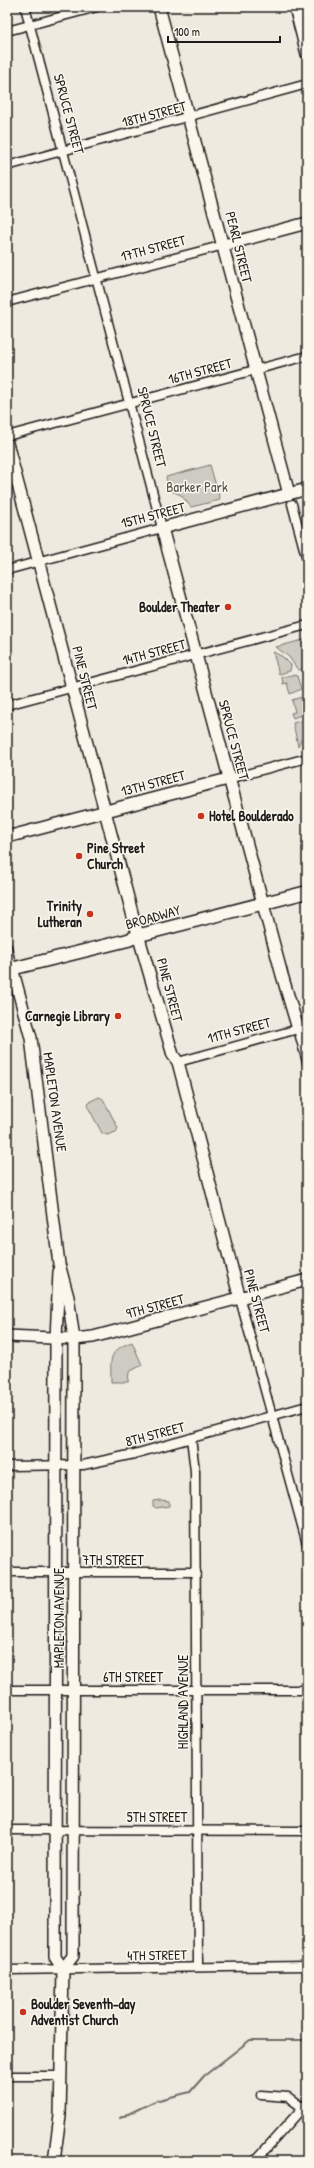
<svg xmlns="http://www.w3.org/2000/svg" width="314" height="2168" font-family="'Patrick Hand',sans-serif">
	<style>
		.green { fill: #ceccc2; stroke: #75746f }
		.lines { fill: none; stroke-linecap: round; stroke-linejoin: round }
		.stream { stroke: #6f6d69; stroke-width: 2 }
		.street-casing { stroke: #1c1c1c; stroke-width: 11 }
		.secondary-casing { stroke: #1c1c1c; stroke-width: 14 }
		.primary-casing { stroke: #1c1c1c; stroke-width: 15 }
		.street { stroke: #fbf7ec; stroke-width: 8 }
		.secondary { stroke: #fbf7ec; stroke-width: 11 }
		.primary { stroke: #fbf7ec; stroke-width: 12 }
		.poi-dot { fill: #c8321e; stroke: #fbf7ec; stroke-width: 1.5 }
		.labels { text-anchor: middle; stroke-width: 3; stroke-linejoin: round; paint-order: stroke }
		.street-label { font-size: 14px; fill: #1c1c1c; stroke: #fbf7ec }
		.park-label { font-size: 14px; fill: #51514e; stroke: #fbf7ec }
		.poi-label { font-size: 14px; font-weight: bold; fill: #1c1c1c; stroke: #fbf7ec; text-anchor: end }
	</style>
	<rect width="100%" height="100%" fill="#eeeadf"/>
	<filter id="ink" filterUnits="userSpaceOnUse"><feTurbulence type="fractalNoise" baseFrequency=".025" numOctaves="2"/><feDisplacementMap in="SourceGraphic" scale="8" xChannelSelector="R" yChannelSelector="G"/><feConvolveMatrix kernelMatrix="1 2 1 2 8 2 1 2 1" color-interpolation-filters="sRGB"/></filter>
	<g filter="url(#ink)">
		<g class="green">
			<path d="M210 465 220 500 191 507 181 495 169 490 166 477Z"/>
			<path d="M307 639V665L306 668 298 670 289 657 276 647Z"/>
			<path d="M273 652 283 657 291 665 290 671 279 674Z"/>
			<path d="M292 675 297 676 301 689 290 694 287 683 283 684 282 677Z"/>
			<path d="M302 697 305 700 306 713 293 718 291 713 295 712 292 700Z"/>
			<path d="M306 719 304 734 298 746 293 723Z"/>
			<path d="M99 1097 103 1099 118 1128 116 1132 107 1135 102 1133 88 1107 89 1102Z"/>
			<path d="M132 1342 142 1365 129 1372 128 1382H111C111 1359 107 1351 132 1342Z"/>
			<path d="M160 1500 169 1501V1506L156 1508 153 1506V1501Z"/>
		</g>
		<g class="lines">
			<path class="stream" d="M120 2118 155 2101 190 2092 204 2076 250 2040H307"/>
			<g class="street-casing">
				<g id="street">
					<path d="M7 31 97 7"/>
					<path d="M7 166 307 84"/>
					<path d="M7 302 224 245"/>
					<path d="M7 436 307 356"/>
					<path d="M292 504 307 560"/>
					<path d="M7 570 162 528 25 7"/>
					<path d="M7 705 307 625"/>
					<path d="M228 779 307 758"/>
					<path d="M7 947 12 968"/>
					<path d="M178 1062 298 1029 307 1062"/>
					<path d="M240 1299 307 1544"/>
					<path d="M191 1438 195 1471 198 1967"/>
					<path d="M7 1466 83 1465 134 1454 307 1406"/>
					<path d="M7 1572H196"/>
					<path d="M7 1690H307"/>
					<path d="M7 1830 307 1831"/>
					<path d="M7 1970 307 1966"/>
					<path d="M7 2076H60"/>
					<path d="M261 2095 288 2097 303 2108"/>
					<path d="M255 2161 307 2103"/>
				</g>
			</g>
			<g class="secondary-casing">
				<g id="secondary">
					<path d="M159 7 289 494"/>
					<path d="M295 7 307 54"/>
					<path d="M224 245 307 223"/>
					<path d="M7 443 135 924 173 1055 178 1062 240 1299"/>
					<path d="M307 489 162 528 282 975 298 1029 307 1027"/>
					<path d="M7 837 228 779"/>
					<path d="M12 968 31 1038 59 1264 68 1297 74 1339 73 1956 63 1969"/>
					<path d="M7 1336 74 1339 93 1337 307 1280"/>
					<path d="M54 2161 60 2116 63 1969 55 1957 56 1339 59 1272"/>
				</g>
			</g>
			<g class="primary-casing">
				<path id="primary" d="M7 970 128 940 140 935 307 892"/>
			</g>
			<use href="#street" class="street"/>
			<use href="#secondary" class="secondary"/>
			<use href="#primary" class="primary"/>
		</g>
	</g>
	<g class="poi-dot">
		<circle cx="228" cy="607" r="4"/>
		<circle cx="201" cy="816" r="4"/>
		<circle cx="79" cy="856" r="4"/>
		<circle cx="90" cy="914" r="4"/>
		<circle cx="118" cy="1016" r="4"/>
		<circle cx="23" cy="2012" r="4"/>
	</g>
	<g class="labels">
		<g class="street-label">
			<text transform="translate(69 114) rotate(75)" y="5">SPRUCE STREET</text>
			<text transform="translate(154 114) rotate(-15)" y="5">18TH STREET</text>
			<text transform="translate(239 247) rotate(76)" y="5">PEARL STREET</text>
			<text transform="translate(153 248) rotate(-15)" y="5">17TH STREET</text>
			<text transform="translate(200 371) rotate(-15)" y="5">16TH STREET</text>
			<text transform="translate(152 427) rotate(76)" y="5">SPRUCE STREET</text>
			<text transform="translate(153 515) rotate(-15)" y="5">15TH STREET</text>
			<text transform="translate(154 652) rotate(-15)" y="5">14TH STREET</text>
			<text transform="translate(85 678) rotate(76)" y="5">PINE STREET</text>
			<text transform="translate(234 740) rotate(75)" y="5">SPRUCE STREET</text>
			<text transform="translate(153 783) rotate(-15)" y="5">13TH STREET</text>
			<text transform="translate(153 917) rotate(-16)" y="5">BROADWAY</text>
			<text transform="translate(170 990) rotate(75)" y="5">PINE STREET</text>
			<text transform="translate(239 1030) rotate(-15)" y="5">11TH STREET</text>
			<text transform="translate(55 1102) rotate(82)" y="5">MAPLETON AVENUE</text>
			<text transform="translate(257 1301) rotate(75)" y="5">PINE STREET</text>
			<text transform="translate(155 1306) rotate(-15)" y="5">9TH STREET</text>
			<text transform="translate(155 1434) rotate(-15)" y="5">8TH STREET</text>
			<text x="113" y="1565">7TH STREET</text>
			<text transform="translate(59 1618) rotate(-90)" y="5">MAPLETON AVENUE</text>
			<text x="133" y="1682">6TH STREET</text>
			<text transform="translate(183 1702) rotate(-90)" y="5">HIGHLAND AVENUE</text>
			<text x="157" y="1822">5TH STREET</text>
			<text transform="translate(157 1955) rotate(-1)" y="5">4TH STREET</text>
		</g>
		<g class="park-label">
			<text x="197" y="492">Barker Park</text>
		</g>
		<g class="poi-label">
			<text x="220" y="612">Boulder Theater</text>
			<text x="209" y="821" text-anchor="start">Hotel Boulderado</text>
			<text x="87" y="853" text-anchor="start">Pine Street<tspan x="87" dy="16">Church</tspan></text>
			<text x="82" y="911">Trinity<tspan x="82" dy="16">Lutheran</tspan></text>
			<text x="110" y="1021">Carnegie Library</text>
			<text x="31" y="2009" text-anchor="start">Boulder Seventh-day<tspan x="31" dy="16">Adventist Church</tspan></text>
		</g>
	</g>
	<rect width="314" height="2168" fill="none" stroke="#fbf7ec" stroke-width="24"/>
	<rect x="12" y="12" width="290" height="2144" fill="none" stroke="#1c1c1c" stroke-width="1.5" filter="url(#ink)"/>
	<path d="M168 36v6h112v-6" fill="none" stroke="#1c1c1c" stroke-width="2"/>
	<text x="174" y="36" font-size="12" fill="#1c1c1c" stroke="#fbf7ec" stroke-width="3" paint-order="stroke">100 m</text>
</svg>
